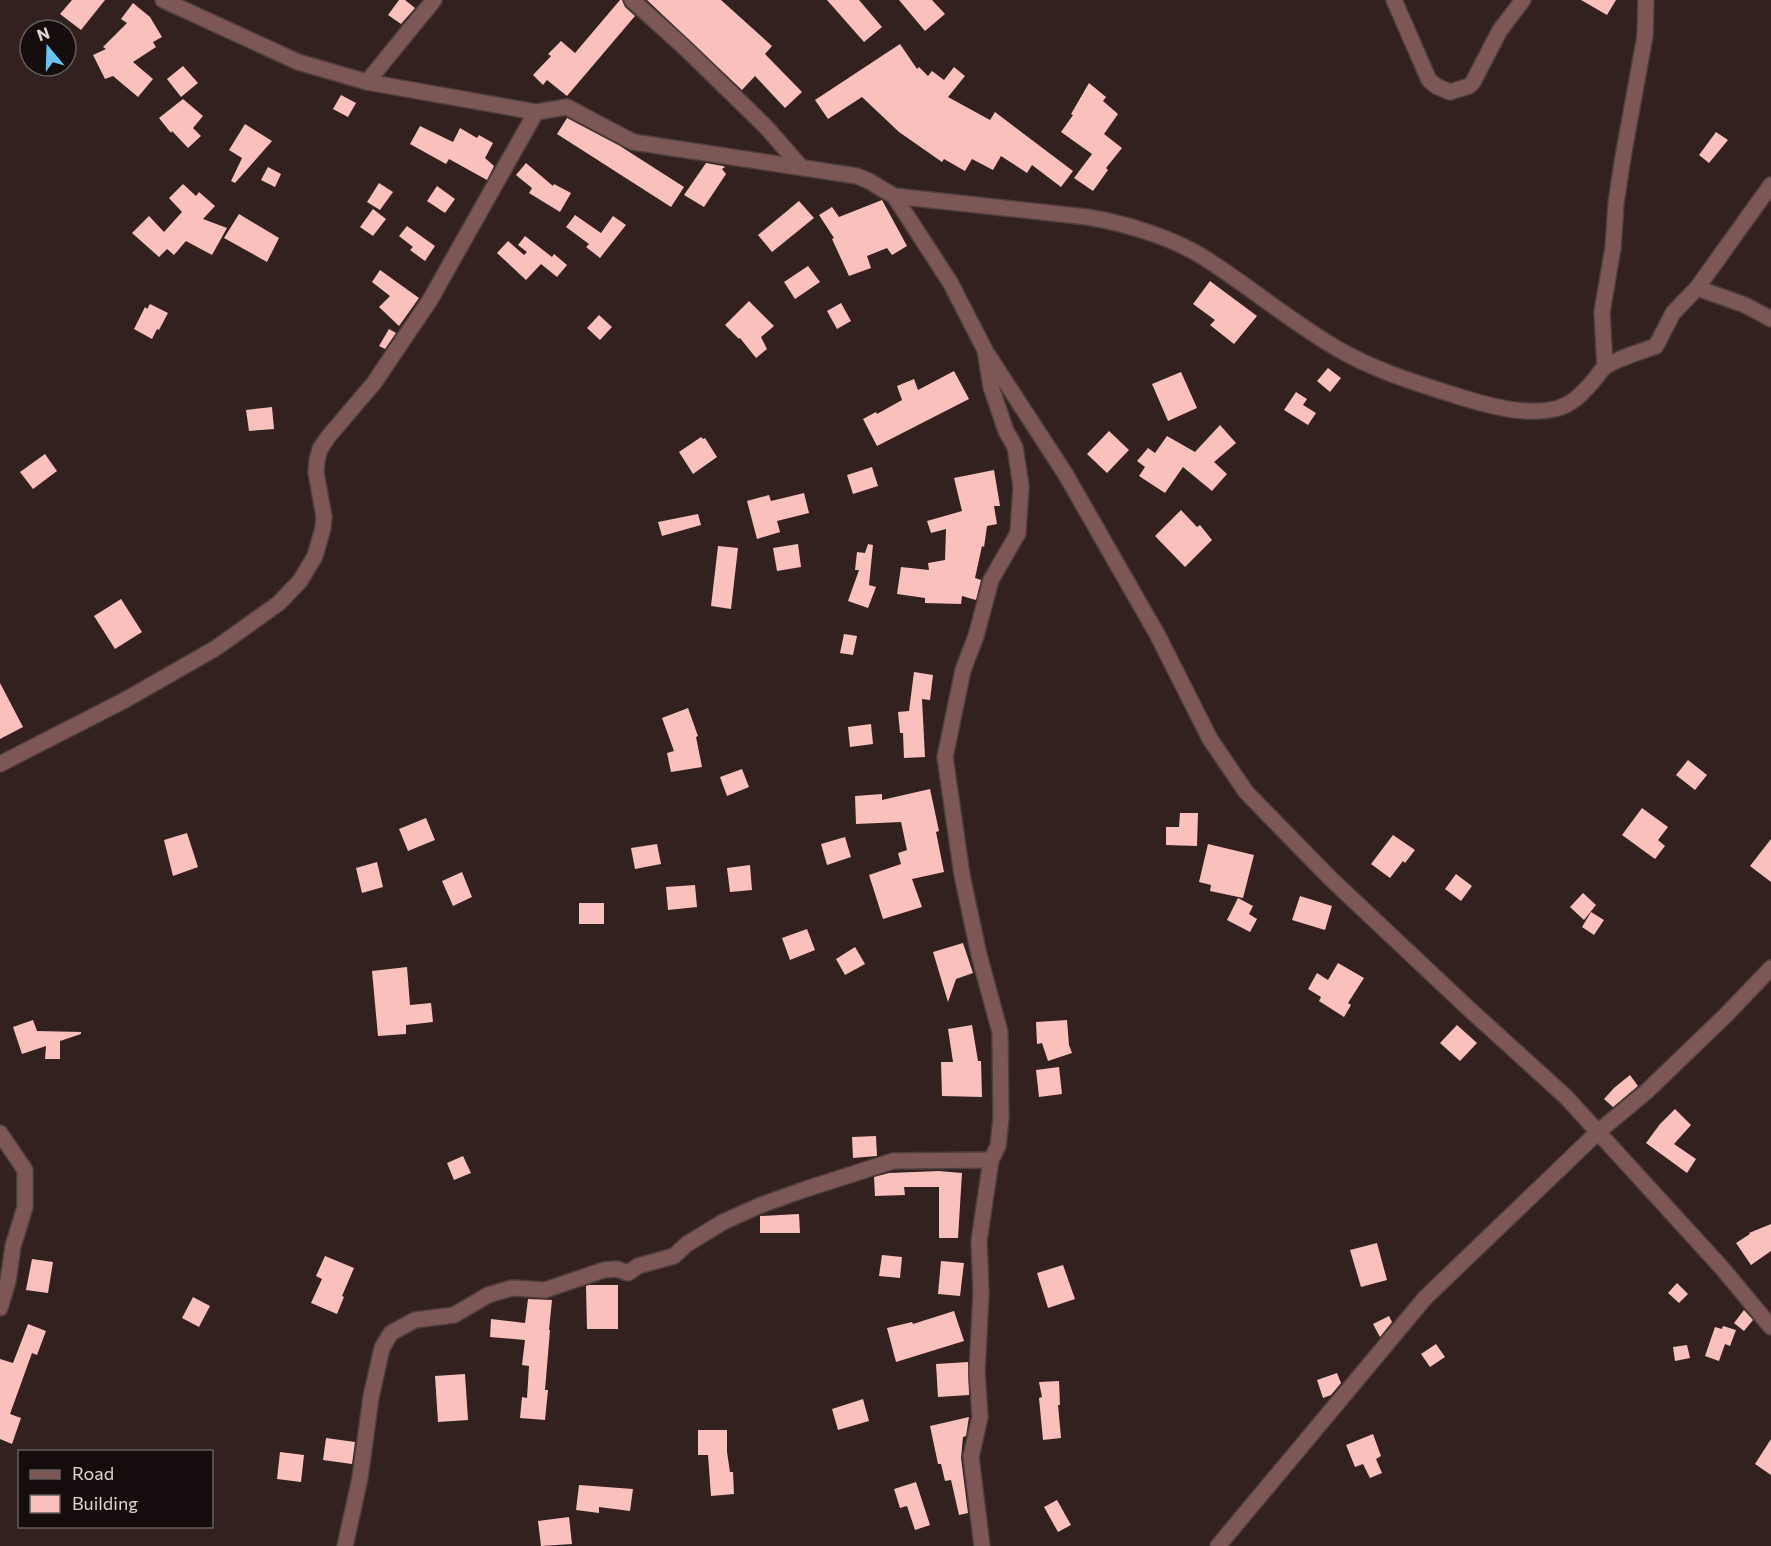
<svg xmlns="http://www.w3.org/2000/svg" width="1771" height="1546" font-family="Commissioner,sans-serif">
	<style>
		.building { fill: #f9c0bc }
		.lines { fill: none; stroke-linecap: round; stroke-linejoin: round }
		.street-casing { stroke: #4f3e3d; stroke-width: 18 }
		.street { stroke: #7c5755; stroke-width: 15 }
	</style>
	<rect width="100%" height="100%" fill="#332120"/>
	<g class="building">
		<path d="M72 0H105L81 30 60 14Z"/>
		<path d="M399 0H405L415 8 401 24 388 15Z"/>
		<path d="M620 0H622L625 7 635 16 567 96 547 80 543 85 533 75 551 56 548 54 561 41 575 53Z"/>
		<path d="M647 0H721L772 46 765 54 802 92 785 108 755 76 742 90Z"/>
		<path d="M827 0H859L882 27 864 42Z"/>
		<path d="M899 0H932L945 14 925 31Z"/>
		<path d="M1581 0H1616L1607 15Z"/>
		<path d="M133 3 150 17 162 37 153 42 156 47 133 62 153 79 138 97 113 76 105 79 93 55 106 49 103 47 127 23 121 19Z"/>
		<path d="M900 44 917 69 919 67 928 76 932 71 944 80 954 67 965 76 948 97 990 120 995 112 1073 171 1061 187 1032 165 1027 173 1001 156 993 170 972 159 965 171 944 159 942 162 899 132 862 97 828 119 815 100Z"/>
		<path d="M183 66 198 83 181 97 167 79Z"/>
		<path d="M1089 83 1106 97 1103 101 1118 114 1104 134 1122 148 1106 168 1108 170 1093 191 1074 178 1092 154 1061 132 1073 115 1071 114Z"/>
		<path d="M341 95 356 103 348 117 333 109Z"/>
		<path d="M183 99 203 116 193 128 201 136 188 148 172 131 171 133 159 118Z"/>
		<path d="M567 118 620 146 684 187 671 207 557 134Z"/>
		<path d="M245 124 272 141 235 183 231 181 242 158 229 150Z"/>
		<path d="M420 126 453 142 460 128 477 138 479 135 493 143 485 158 494 166 487 180 449 159 446 164 410 144Z"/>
		<path d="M1716 132 1728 140 1709 163 1699 155Z"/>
		<path d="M526 163 553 186 554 184 571 193 560 212 529 193 532 188 516 175Z"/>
		<path d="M706 163 723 166 725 167 722 169 726 174 704 207 684 195Z"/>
		<path d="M268 167 281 174 275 187 261 180Z"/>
		<path d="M379 183 393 192 380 210 367 202Z"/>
		<path d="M183 184 196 196 199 192 215 206 203 219 227 228 212 255 186 241 174 255 167 249 159 257 132 233 149 216 164 232 182 212 169 198Z"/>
		<path d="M437 186 455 199 445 213 427 201Z"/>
		<path d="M882 200 907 246 892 255 887 248 867 256 871 268 849 276 832 239 834 238 819 215 832 207 839 217Z"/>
		<path d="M799 201 814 218 772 252 758 235Z"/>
		<path d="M373 209 386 219 373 236 360 227Z"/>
		<path d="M239 214 279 238 267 262 224 238Z"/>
		<path d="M575 215 601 233 613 216 626 225 600 258 586 247 589 244 566 227Z"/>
		<path d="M407 226 435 246 425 261 410 250 413 247 399 236Z"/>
		<path d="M525 236 552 257 554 254 567 265 557 277 541 264 526 280 497 253 508 241 524 255 527 252 518 245Z"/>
		<path d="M808 266 820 282 795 299 784 282Z"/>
		<path d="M380 270 419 298 399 326 379 307 390 296 372 282Z"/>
		<path d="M1210 281 1257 316 1234 344 1210 325 1215 320 1193 304Z"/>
		<path d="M749 301 774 326 761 337 767 349 756 358 740 338 739 339 725 325Z"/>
		<path d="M841 303 851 321 837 329 827 311Z"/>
		<path d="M150 304 168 313 159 330 157 329 152 339 134 329 145 307 147 309Z"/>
		<path d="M599 315 612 327 600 340 587 328Z"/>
		<path d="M389 329 396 333 385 349 379 346Z"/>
		<path d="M1328 368 1341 378 1330 392 1317 381Z"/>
		<path d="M954 371 969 399 877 446 863 419 876 412 877 414 902 400 897 386 914 379 918 390Z"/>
		<path d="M1181 372 1197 408 1168 421 1152 384Z"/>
		<path d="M1296 392 1307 399 1303 405 1316 413 1308 425 1284 410Z"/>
		<path d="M272 407 274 429 249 431 246 410Z"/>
		<path d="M1220 425 1236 443 1214 462 1227 474 1212 491 1183 467 1165 493 1139 476 1145 467 1137 461 1148 448 1155 453 1167 436 1195 452Z"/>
		<path d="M1109 431 1129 450 1107 473 1087 454Z"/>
		<path d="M701 437 703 439 705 438 717 457 693 474 679 452Z"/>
		<path d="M45 454 57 471 33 489 20 472Z"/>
		<path d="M872 467 878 486 853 494 847 475Z"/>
		<path d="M994 470 1000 506H994L997 524 987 526 984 547 982 546 975 578 981 580 976 600 962 596 961 604 925 603V598L897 594 901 567 929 570 928 563 945 560 946 529 931 533 927 521 962 511 954 478Z"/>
		<path d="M804 493 809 513 777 521 780 532 757 539 747 501 769 495 771 501Z"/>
		<path d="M1181 510 1197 527 1200 525 1212 540 1185 567 1155 536Z"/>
		<path d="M698 514 701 525 662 536 658 522Z"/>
		<path d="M798 544 801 567 777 571 773 548Z"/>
		<path d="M868 544 873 545 869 585 876 587 868 608 848 601 859 570H855L857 552 865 553Z"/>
		<path d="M718 546 738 548 731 609 711 606Z"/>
		<path d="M121 599 142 632 115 649 94 616Z"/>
		<path d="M844 634 857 636 853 655 840 653Z"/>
		<path d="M914 672 933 675 930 700 922 699 925 757 904 758 903 733H900L898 712 909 711Z"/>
		<path d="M0 683 23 727 0 739Z"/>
		<path d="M688 708 698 736 696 737 702 767 671 772 667 753 674 751 662 718Z"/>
		<path d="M871 724 873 744 850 747 848 727Z"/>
		<path d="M1688 760 1707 775 1695 790 1676 775Z"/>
		<path d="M742 769 749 787 727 796 720 777Z"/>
		<path d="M930 789 939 831 936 832 944 872 912 879 922 907 883 919 869 875 901 864 898 853 907 850 901 822 856 824 855 796 882 794V800Z"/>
		<path d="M1642 808 1668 827 1658 840 1665 846 1655 859 1622 835Z"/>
		<path d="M1180 813H1198L1197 846 1166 845V827H1179Z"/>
		<path d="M426 818 435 840 408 851 399 829Z"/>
		<path d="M187 833 198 867 173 876 164 840Z"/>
		<path d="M1393 835 1415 850 1405 863 1403 861 1390 878 1371 864Z"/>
		<path d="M845 837 851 857 827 865 821 844Z"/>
		<path d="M1771 839V882L1750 866Z"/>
		<path d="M657 844 661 864 635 869 631 848Z"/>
		<path d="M1208 844 1254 855 1243 898 1210 891 1211 885 1199 882Z"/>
		<path d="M377 862 383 887 362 893 356 868Z"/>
		<path d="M750 865 752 890 730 892 727 868Z"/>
		<path d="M462 872 472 897 453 906 442 881Z"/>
		<path d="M1456 874 1472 886 1461 901 1445 889Z"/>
		<path d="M695 885 697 907 668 910 666 887Z"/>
		<path d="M1583 893 1596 905 1584 920 1570 907Z"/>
		<path d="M1300 896 1332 906 1325 930 1292 920Z"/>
		<path d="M1238 898 1253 906 1249 914 1257 919 1250 932 1227 920Z"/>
		<rect x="579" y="903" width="25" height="21"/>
		<path d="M1591 912 1604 920 1594 935 1582 927Z"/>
		<path d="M807 929 815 950 790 960 782 938Z"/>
		<path d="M963 943 973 973 956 979 948 1002 933 952Z"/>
		<path d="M855 947 865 964 845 975 836 959Z"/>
		<path d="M1338 963 1364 978 1348 1003 1351 1005 1344 1017 1319 1001 1321 997 1308 989 1317 973 1328 980Z"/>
		<path d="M407 967 410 1005 431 1003 433 1022 406 1025V1034L378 1036 372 971Z"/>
		<path d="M33 1020 37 1031 81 1032V1034L60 1041V1059H45L46 1046 22 1054 13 1027Z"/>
		<path d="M1067 1020 1069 1045 1072 1053 1048 1061 1042 1043 1037 1044 1036 1022Z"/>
		<path d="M972 1025 978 1061H981L982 1097 942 1096 941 1062H953L948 1029Z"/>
		<path d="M1457 1025 1477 1043 1460 1061 1440 1043Z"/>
		<path d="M1059 1067 1062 1094 1039 1097 1036 1070Z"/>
		<path d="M1630 1075 1638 1086 1613 1107 1604 1099 1614 1088Z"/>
		<path d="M1675 1109 1691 1125 1674 1144 1696 1159 1687 1173 1646 1143 1660 1124Z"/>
		<path d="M876 1136 877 1156 853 1158 852 1137Z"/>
		<path d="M463 1156 471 1173 454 1180 447 1163Z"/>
		<path d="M939 1171 962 1173 958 1238H939V1187H904L905 1195 875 1196 874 1177 889 1173Z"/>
		<path d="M799 1214 800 1233H760V1216Z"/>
		<path d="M1771 1224V1251L1751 1265 1736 1243 1750 1234 1749 1233Z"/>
		<path d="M1377 1243 1387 1280 1361 1287 1350 1250Z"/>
		<path d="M882 1255 902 1257 900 1278 879 1276Z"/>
		<path d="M325 1256 354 1268 342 1296 344 1297 337 1314 311 1303 322 1279 316 1276Z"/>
		<path d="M32 1259 53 1262 48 1293 26 1290Z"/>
		<path d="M941 1261 964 1263 960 1296 938 1294Z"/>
		<path d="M1063 1265 1075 1299 1048 1308 1037 1273Z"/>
		<path d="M1677 1283 1688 1294 1679 1303 1668 1293Z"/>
		<path d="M589 1285H618V1329H587L586 1286Z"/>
		<path d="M193 1297 210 1306 199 1327 182 1318Z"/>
		<path d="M528 1299 552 1300 549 1330H550L545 1390H548L545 1420 520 1418 522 1397 527 1398 529 1366 522 1365 525 1340 490 1337 491 1319 525 1323Z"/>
		<path d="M1744 1310 1753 1320 1744 1331 1734 1323Z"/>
		<path d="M954 1311 964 1341 896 1362 887 1328 912 1322 913 1324Z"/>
		<path d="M1389 1316 1392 1322 1380 1337 1373 1324Z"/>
		<path d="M28 1324 46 1331 37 1355 32 1353 10 1414 21 1418 12 1444 0 1439V1359L13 1363Z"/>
		<path d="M1723 1326 1736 1330 1730 1346 1725 1344 1719 1361 1705 1356 1715 1327 1722 1329Z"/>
		<path d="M1436 1344 1445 1357 1430 1367 1421 1354Z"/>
		<path d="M1687 1345 1690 1358 1675 1361 1673 1347Z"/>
		<path d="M968 1362 969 1395 938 1397 936 1364Z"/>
		<path d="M1337 1373 1341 1383 1331 1395 1323 1398 1317 1380Z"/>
		<path d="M465 1374 468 1420 438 1422 435 1376Z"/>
		<path d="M1059 1381 1060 1405H1058L1061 1438 1043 1440 1039 1398 1042 1397 1039 1382Z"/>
		<path d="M863 1399 869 1421 838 1430 832 1409Z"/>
		<path d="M969 1417 966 1436 963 1437 961 1458 968 1513 959 1515 951 1480 945 1481 941 1464H938L930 1426Z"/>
		<path d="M698 1430H727V1452L730 1472H733L734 1494 711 1496 708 1455H698Z"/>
		<path d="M1373 1434 1381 1456 1376 1459 1382 1473 1370 1478 1363 1464 1355 1467 1346 1445Z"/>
		<path d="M326 1438 355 1442 352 1464 323 1460Z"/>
		<path d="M1771 1439V1475L1755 1464Z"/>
		<path d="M280 1452 304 1455 301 1482 277 1479Z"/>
		<path d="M916 1482 930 1525 915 1530 907 1506 900 1508 894 1489Z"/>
		<path d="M579 1485 633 1489 630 1511 599 1507V1513L576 1510Z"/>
		<path d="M1057 1500 1071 1525 1058 1532 1044 1507Z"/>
		<path d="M569 1517 572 1544 541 1546 538 1521Z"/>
	</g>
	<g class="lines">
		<g class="street-casing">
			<g id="street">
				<path d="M163 0 298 62 367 82 536 112 567 107 633 142 857 176 869 181 894 196 950 282 985 350 991 387 1006 431 1015 447 1021 486 1018 533 991 580 976 636 963 670 945 757 962 875 979 955 1000 1032 1001 1118 998 1146 991 1160 979 1241 981 1293 977 1372 980 1417 971 1457 982 1546"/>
				<path d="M632 0 685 48 766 127 800 166"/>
				<path d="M1394 0 1429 80 1436 86 1450 92 1469 86 1473 82 1500 30 1523 0"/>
				<path d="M367 82 434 0"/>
				<path d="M894 196 1087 217C1124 223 1171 237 1203 257 1249 286 1291 322 1338 349 1376 371 1416 383 1457 396 1486 405 1523 416 1555 409 1572 405 1583 393 1594 380 1598 376 1601 369 1606 366 1621 357 1640 352 1656 346L1673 313 1697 288 1745 305 1771 319"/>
				<path d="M1697 288 1771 185"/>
				<path d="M988 355 1066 475 1157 634 1210 739 1246 792 1331 879 1468 1008 1566 1097 1722 1268 1771 1327"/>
				<path d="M1605 367 1602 312 1613 248 1616 203 1623 157 1645 36 1646 0"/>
				<path d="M0 764 125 700 216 648 279 603 300 581 315 556 323 528 324 517 316 472 317 460 320 449 328 437 374 383 430 300 536 112"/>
				<path d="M0 1133 25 1170V1207L13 1246 8 1281 0 1308"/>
				<path d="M345 1546 360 1478 371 1397 382 1348 391 1333 415 1320 454 1315 488 1295 512 1288 545 1290 604 1270 617 1269 628 1273 638 1266 674 1256 687 1244 723 1222 761 1205 806 1189 893 1161 991 1160"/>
				<path d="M1218 1546 1425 1298 1599 1131 1646 1092 1727 1014 1771 968"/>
			</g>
		</g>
		<use href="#street" class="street"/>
	</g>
	<rect x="18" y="1450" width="195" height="78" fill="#150d0d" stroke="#665d5c" stroke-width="1.5"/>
	<rect x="30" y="1470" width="30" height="9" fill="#7c5755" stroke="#665d5c" stroke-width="1.5"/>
	<text x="72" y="1480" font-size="18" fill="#e0d4d3">Road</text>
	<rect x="30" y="1495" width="30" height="18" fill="#f9c0bc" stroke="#665d5c" stroke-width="1.5"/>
	<text x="72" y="1510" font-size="18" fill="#e0d4d3">Building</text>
	<g transform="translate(48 48) rotate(341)"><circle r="28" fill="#150d0d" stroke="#665d5c" stroke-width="1.5"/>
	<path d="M0-4.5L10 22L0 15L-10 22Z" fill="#6ac3f1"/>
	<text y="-9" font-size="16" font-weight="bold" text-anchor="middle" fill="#e0d4d3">N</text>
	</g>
</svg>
